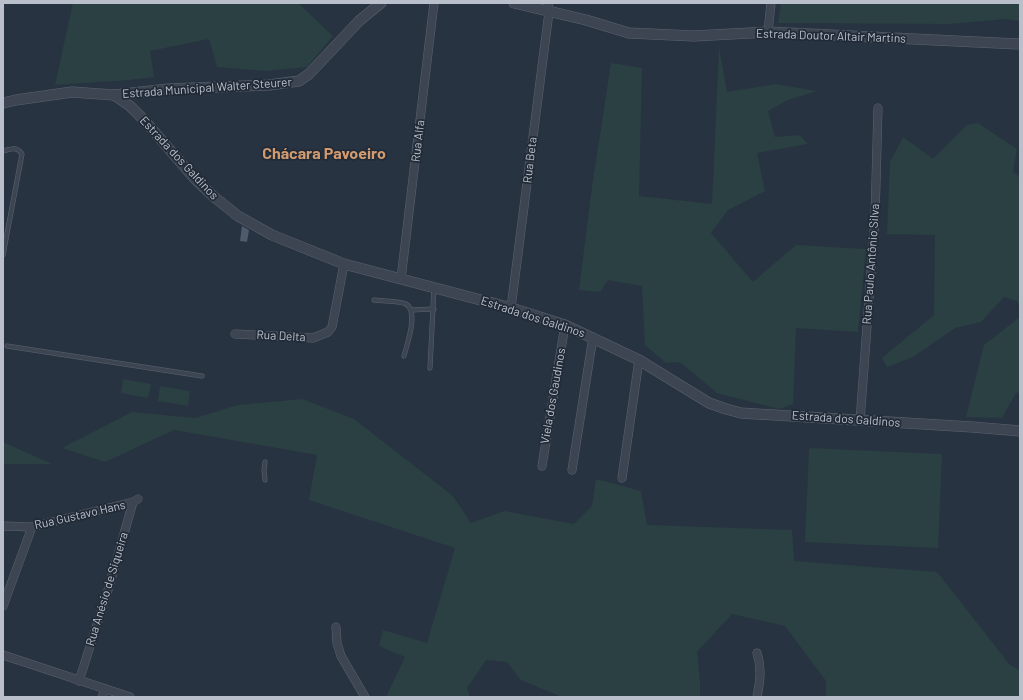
<svg xmlns="http://www.w3.org/2000/svg" width="1023" height="700" font-family="Barlow,sans-serif">
	<style>
		.green { fill: #2a4042 }
		.building { fill: #4f5a6a }
		.lines { fill: none; stroke-linecap: round; stroke-linejoin: round }
		.service-casing { stroke: #5b636f; stroke-width: 5 }
		.minor-casing { stroke: #5b636f; stroke-width: 9 }
		.tertiary-casing { stroke: #5b636f; stroke-width: 11 }
		.service { stroke: #3c4551; stroke-width: 4 }
		.minor { stroke: #3c4551; stroke-width: 8 }
		.tertiary { stroke: #3c4551; stroke-width: 10 }
		.labels { text-anchor: middle; stroke-width: 3.5; stroke-linejoin: round; paint-order: stroke }
		.street-label { font-size: 12px; fill: #bac0cb; stroke: #212a37 }
		.district-label { font-size: 16px; font-weight: bold; fill: #d19a6f; stroke: #212a37 }
	</style>
	<rect width="100%" height="100%" fill="#283341"/>
	<g class="green">
		<path d="M73 3H298L333 36 307 67 265 71 217 67 209 39 150 51 154 77 129 80 55 85Z"/>
		<path d="M781 3H1020V21L1006 19 949 24 778 23Z"/>
		<path d="M719 47 727 92 776 84 817 91 788 100 768 111 775 137 800 135 808 144 757 153 765 191 728 210 711 233 753 282 796 245 866 249 858 332 796 328 793 404 779 409 717 393 680 362 666 363 645 345 642 286 608 280 600 292 579 290 592 187 611 63 642 68 639 196 712 204Z"/>
		<path d="M978 123 1017 149 1013 172 1020 177V309L1017 301 1004 297 981 322 955 328 913 357 887 367 882 358 934 315 935 235 887 234 890 162 903 137 933 159 967 125Z"/>
		<path d="M1020 317V392L1016 393 1002 418 966 417 984 345Z"/>
		<path d="M123 379 151 384 148 398 121 393Z"/>
		<path d="M160 386 190 391 188 406 158 401Z"/>
		<path d="M302 399 354 419 453 496 471 523 504 511 574 524 592 506 596 479 641 491 647 525 792 530 794 561 937 572 1010 665 1020 670V697H826V681L785 626 732 614 697 652 700 681V697H562L521 680 507 662 486 660 467 688 470 697H386L405 657 379 646 383 630 427 643 455 548 309 500 317 455 174 430 105 462 62 448 132 412 195 418 238 405Z"/>
		<path d="M3 442 52 464H3Z"/>
		<path d="M809 448 942 454 938 548 805 542Z"/>
	</g>
	<path class="building" d="M242 226 249 230 247 242 240 241Z"/>
	<g class="lines">
		<g class="service-casing">
			<g id="service">
				<path d="M3 151C11 149 17 146 22 154L3 255"/>
				<path d="M374 300C382 301 400 301 406 304 419 312 407 344 404 356"/>
				<path d="M411 310 434 309"/>
				<path d="M7 346 202 376"/>
				<path d="M430 368 434 287"/>
				<path d="M265 480 264 470 265 462"/>
			</g>
		</g>
		<g class="minor-casing">
			<g id="minor">
				<path d="M768 32 771 3"/>
				<path d="M401 279 434 3"/>
				<path d="M511 308 549 12 548 3"/>
				<path d="M235 334 313 338 328 332 332 327 344 264"/>
				<path d="M860 421 875 218 878 108"/>
				<path d="M542 466 565 325"/>
				<path d="M572 470 593 337"/>
				<path d="M622 478 639 360"/>
				<path d="M3 526 32 527 133 502"/>
				<path d="M3 606 32 527"/>
				<path d="M336 627 337 643 341 656 365 697"/>
				<path d="M757 653C762 669 760 681 757 697"/>
				<path d="M3 655 130 697"/>
				<path d="M79 681 108 590 133 502 138 499"/>
				<path d="M102 697 105 689"/>
			</g>
		</g>
		<g class="tertiary-casing">
			<g id="tertiary">
				<path d="M514 3 586 20 629 33 694 36 768 32 1020 44"/>
				<path d="M114 95 130 106 145 121 195 179 213 196 238 216 272 235 344 264 511 308 565 325 639 360 709 403 726 409 741 413 972 427 1020 431"/>
				<path d="M3 103 16 100 72 92 114 95 169 89 269 85 299 81 309 74 359 21 381 3"/>
			</g>
		</g>
		<use href="#service" class="service"/>
		<use href="#minor" class="minor"/>
		<use href="#tertiary" class="tertiary"/>
	</g>
	<g class="labels">
		<g class="street-label">
			<text transform="translate(831 36) rotate(2)" y="4">Estrada Doutor Altair Martins</text>
			<text transform="translate(207 88) rotate(-4)" y="4">Estrada Municipal Walter Steurer</text>
			<text transform="translate(418 141) rotate(-83)" y="4">Rua Alfa</text>
			<text transform="translate(179 158) rotate(47)" y="4">Estrada dos Galdinos</text>
			<text transform="translate(530 160) rotate(-83)" y="4">Rua Beta</text>
			<text transform="translate(871 264) rotate(-86)" y="4">Rua Paulo Antônio Silva</text>
			<text transform="translate(533 317) rotate(18)" y="4">Estrada dos Galdinos</text>
			<text transform="translate(281 336) rotate(3)" y="4">Rua Delta</text>
			<text transform="translate(553 396) rotate(-80)" y="4">Viela dos Gaudinos</text>
			<text transform="translate(846 419) rotate(4)" y="4">Estrada dos Galdinos</text>
			<text transform="translate(80 515) rotate(-13)" y="4">Rua Gustavo Hans</text>
			<text transform="translate(107 589) rotate(-73)" y="4">Rua Anésio de Siqueira</text>
		</g>
		<g class="district-label">
			<text x="324" y="159">Chácara Pavoeiro</text>
		</g>
	</g>
	<rect width="1023" height="700" fill="none" stroke="#bac0cb" stroke-width="8"/>
</svg>
